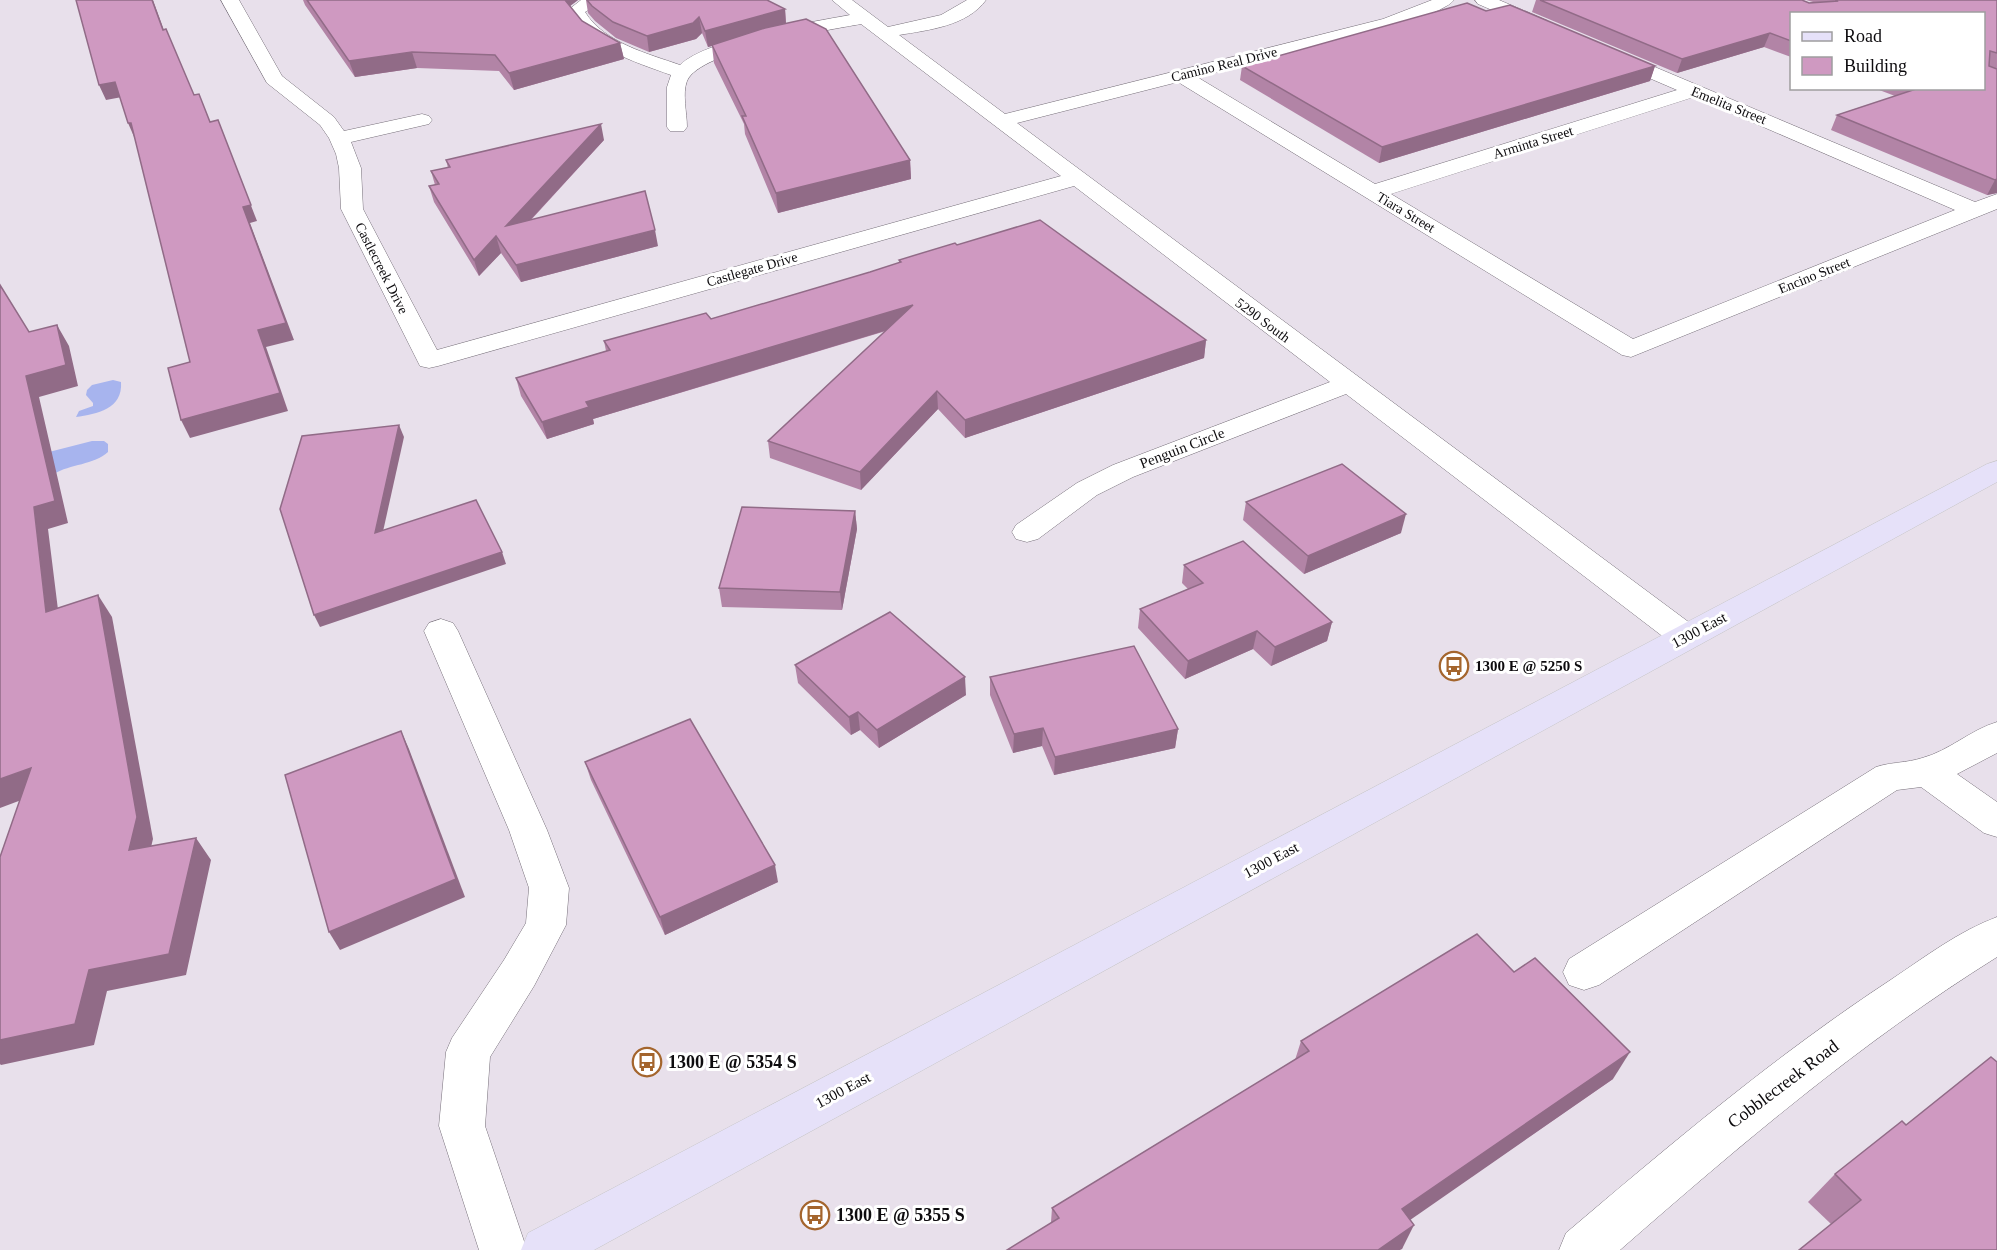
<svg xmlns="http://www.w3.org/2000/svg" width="1997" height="1250" font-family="'Times New Roman',serif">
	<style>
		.water { fill: #a7b4ee }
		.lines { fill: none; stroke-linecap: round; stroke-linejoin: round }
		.minor-casing { stroke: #77707a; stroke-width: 1 }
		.major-casing { stroke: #c5c4c5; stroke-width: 1 }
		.minor { fill: #fff; fill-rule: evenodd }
		.major { fill: #e6e1f9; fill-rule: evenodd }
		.wall { fill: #b284a6 }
		.shaded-wall { fill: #916b87 }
		.building { fill: #cf99c1; stroke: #916b87; stroke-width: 1.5 }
		.labels { text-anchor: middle; stroke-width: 6; stroke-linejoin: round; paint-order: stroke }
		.far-street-label { font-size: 14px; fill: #0d0b0e; stroke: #fff }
		.street-label { font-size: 15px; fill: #0d0b0e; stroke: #fff }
		.poi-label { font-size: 15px; font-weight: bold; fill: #0d0b0e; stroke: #fff; text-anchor: start }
		.near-poi-label { font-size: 18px; font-weight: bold; fill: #0d0b0e; stroke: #fff; text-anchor: start }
		.near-street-label { font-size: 18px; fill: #0d0b0e; stroke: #fff }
	</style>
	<rect width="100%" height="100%" fill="#e8e0eb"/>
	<g class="water">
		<path d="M113 380 121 382C123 409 97 414 76 417L79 411 93 406V403L86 395 87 390 92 385Z"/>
		<path d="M92 441H104L108 444V452C94 465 70 464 54 474L49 452Z"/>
	</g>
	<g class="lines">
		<g class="minor-casing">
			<g id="minor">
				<path d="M221 0H239L282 76 334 117 344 131 422 114 429 116 432 120 429 124 351 142 361 168 363 209 437 350 1061 176 861 24C829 30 700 50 687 81 682 94 687 113 687 127L684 131H670L667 127V87L671 75C632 61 589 48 567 11L581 0H610L607 4 592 8 585 12C604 43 649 54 680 65 706 39 812 22 850 15L832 0H852L888 27 941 15 967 0H986C967 26 929 30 899 35L1005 114 1383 19 1432 0H1454C1436 24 1237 67 1197 77L1375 184 1677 90 1605 59 1603 55 1605 51 1612 49 1975 202 1997 194V209L1631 357 1622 355 1178 82 1017 123 1698 629 1703 637 1698 645 1686 649 1674 645 1346 394 1133 477 1097 495 1038 539 1027 542 1016 539 1012 532 1016 525 1077 483 1113 465 1330 382 1074 186 438 366 429 368 420 366 341 209 339 168 336 154 329 138 320 125 267 83ZM1694 97 1955 210 1633 339 1391 194Z"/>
				<path d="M1475 0H1499L1548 21 1551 25 1548 29H1536L1478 4Z"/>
				<path d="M441 619 453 623 458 631 547 830 569 888 566 925 534 986 490 1057 485 1126 527 1250H479L439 1126 446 1052 452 1038 504 960 526 923 529 888 509 830 424 631 429 623Z"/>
				<path d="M1997 722V753L1957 774 1997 802V837L1984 833 1921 787 1897 790 1599 985 1584 990 1569 985 1563 972 1569 959 1876 767C1891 762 1907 763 1922 758 1949 751 1970 730 1997 722Z"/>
				<path d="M1997 917V957C1861 1042 1740 1145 1620 1250H1559L1566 1233C1671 1144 1776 1055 1892 979 1925 957 1959 931 1997 917Z"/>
			</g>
		</g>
		<g class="major-casing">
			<path id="major" d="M1997 461V482L594 1250H521L528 1233 1987 464Z"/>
		</g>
		<use href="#minor" class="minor"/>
		<use href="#major" class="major"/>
	</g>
	<g class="wall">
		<path d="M303 0H578L570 6 582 21 620 43 624 59 514 90 499 71 417 68 355 77 305 5Z"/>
		<path d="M586 0H767L785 9 786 23 910 160 911 179 778 213 745 134 744 124 714 63 712 46 708 47 702 33 696 39 649 52 616 38 595 21 588 13Z"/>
		<path d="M1536 0H1802L1809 3 1813 2 1806 0H1997V193L1987 195 1831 130 1837 115 1895 96 1874 88H1983L1791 14V57L1764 47 1677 73 1532 12Z"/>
		<path d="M1486 11 1655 66 1650 81 1379 163 1240 80 1242 66Z"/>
		<path d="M604 140 531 220 658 246 521 282 501 253 479 276 434 202 429 186 435 185 431 171 448 168 446 160Z"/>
		<path d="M957 245 1206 340 1204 358 965 438 938 409 861 490 770 458 768 441 886 331 593 419 594 424 547 439 521 396 516 378 606 351 604 341 711 319 870 272 899 263V260Z"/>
		<path d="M1246 502 1401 533 1304 574 1243 520Z"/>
		<path d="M855 511 857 529 842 610 722 607 719 588Z"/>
		<path d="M1184 565 1332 622 1327 641 1271 666 1253 649 1185 679 1138 628 1140 609 1188 589 1182 583Z"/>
		<path d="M795 665 966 695 879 748 860 730 851 735 798 683Z"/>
		<path d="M990 677 1178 729 1175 748 1054 775 1042 746 1013 753 990 695Z"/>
		<path d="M585 762 778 882 665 935 591 780Z"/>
		<path d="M1301 1041 1613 1079 1410 1219 1402 1249 1051 1222 1052 1208 1295 1060Z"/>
		<path d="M1906 1125 1997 1250 1831 1224 1808 1202 1835 1174Z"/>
	</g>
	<g class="shaded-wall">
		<path d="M152 0H153L169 44 163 30Z"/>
		<path d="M563 0H578L566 9Z"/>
		<path d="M785 9 786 25 708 47 705 31Z"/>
		<path d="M699 17 702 33 696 39 649 52 647 36Z"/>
		<path d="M1770 33 1764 47 1677 73 1682 59Z"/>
		<path d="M620 43 624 59 514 90 509 73Z"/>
		<path d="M412 52 417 68 355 77 349 61Z"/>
		<path d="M1655 66 1650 81 1379 163 1382 147Z"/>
		<path d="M115 82 122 97 106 100 99 85Z"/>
		<path d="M218 120 257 221 250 223 294 340 266 347 288 411 190 438 181 420 258 330 243 207Z"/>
		<path d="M128 123H131L135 139Z"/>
		<path d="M601 124 604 140 510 242 506 226Z"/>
		<path d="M910 160 911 179 778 213 776 193Z"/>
		<path d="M1997 179V193L1987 195 1995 180Z"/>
		<path d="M655 230 658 246 521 282 516 265Z"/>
		<path d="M496 236 501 253 479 276 474 260Z"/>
		<path d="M913 305 914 322 593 419 594 424 547 439 542 422 586 402Z"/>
		<path d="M57 325 69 346 78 386 39 397 68 523 48 529 61 634 46 612 34 507 26 376Z"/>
		<path d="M1206 340 1204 358 965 438V420Z"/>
		<path d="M937 391 938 409 861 490 860 472Z"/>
		<path d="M399 425 404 437 380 545 375 533Z"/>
		<path d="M855 511 857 529 842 610 840 592Z"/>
		<path d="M1406 514 1401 533 1304 574 1308 556Z"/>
		<path d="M502 552 506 564 320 627 314 615Z"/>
		<path d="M98 595 112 617 153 839 145 872 129 850Z"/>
		<path d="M1332 622 1327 641 1271 666 1275 647Z"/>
		<path d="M1257 631 1253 649 1185 679 1188 661Z"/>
		<path d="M965 677 966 695 879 748 877 730Z"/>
		<path d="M858 712 860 730 851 735 849 717Z"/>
		<path d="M1043 728 1042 746 1013 753 1014 734Z"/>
		<path d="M1178 729 1175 748 1054 775 1055 757Z"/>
		<path d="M401 731 409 749 465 897 340 950 329 932Z"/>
		<path d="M31 768 48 790 0 808V779Z"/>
		<path d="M196 838 211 860 186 975 107 991 94 1045 1 1065 0 1064V1040L89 970Z"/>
		<path d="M775 865 778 882 665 935 660 917Z"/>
		<path d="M1630 1052 1613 1079 1390 1234 1402 1209Z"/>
		<path d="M1414 1225 1402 1249 1400 1250H1378Z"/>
	</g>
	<g class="building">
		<path d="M76 0H152L163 30 166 29 194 95 199 94 210 122 218 120 251 205 243 207 286 323 258 330 280 393 181 420 168 368 190 362 131 123H128L115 82 99 85Z"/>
		<path d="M307 0H565L582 21 620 43 509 73 495 55 412 52 349 61Z"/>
		<path d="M587 0H767L785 9 705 31 699 17 693 23 647 36 613 22 592 6Z"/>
		<path d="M1540 0H1802L1809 3 1837 1 1836 0H1997V53L1990 51 1989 66 1997 69V179L1995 180 1837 115 1919 88H1983V14H1791V41L1770 33 1682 59Z"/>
		<path d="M1467 3 1486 11 1510 5 1655 66 1382 147 1242 66Z"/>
		<path d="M806 19 826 29 910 160 776 193 742 116H746L712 45 765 28Z"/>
		<path d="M601 124 506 226 645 191 655 230 516 265 496 236 474 260 429 186 439 184 431 171 450 167 446 160Z"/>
		<path d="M1040 220 1206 340 965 420 937 391 860 472 768 441 913 305 586 402 589 407 542 422 516 378 610 350 604 341 706 313 711 319 870 272 901 262 899 260 955 243 957 245Z"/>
		<path d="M0 285 29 332 57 325 66 365 26 376 55 501 34 507 46 612 98 595 137 817 129 850 196 838 169 954 89 970 75 1024 0 1040V857L31 768 0 779Z"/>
		<path d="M399 425 375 533 476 500 502 552 314 615 280 509 302 436Z"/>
		<path d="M1342 464 1406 514 1308 556 1246 502Z"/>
		<path d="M742 507 855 511 840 592 719 588Z"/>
		<path d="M1243 541 1332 622 1275 647 1257 631 1188 661 1140 609 1203 583 1184 565Z"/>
		<path d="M890 612 965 677 877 730 858 712 849 717 795 665Z"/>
		<path d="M1134 646 1178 729 1055 757 1043 728 1014 734 990 677Z"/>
		<path d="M690 719 775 865 660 917 585 762Z"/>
		<path d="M401 731 456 879 329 932 285 775Z"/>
		<path d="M1477 934 1514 972 1535 958 1630 1052 1402 1209 1414 1225 1378 1250H1007L1059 1218 1052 1208 1309 1051 1301 1041Z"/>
		<path d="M1991 1057 1997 1062V1250H1799L1861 1200 1835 1174 1902 1121 1906 1125Z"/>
	</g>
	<defs>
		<g id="bus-ring" transform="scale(1.5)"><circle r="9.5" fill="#fff" stroke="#a4652d" stroke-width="1.5"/><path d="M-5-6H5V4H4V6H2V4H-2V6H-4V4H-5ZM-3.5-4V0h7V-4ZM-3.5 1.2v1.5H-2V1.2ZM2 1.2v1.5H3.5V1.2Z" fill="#a4652d"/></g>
	</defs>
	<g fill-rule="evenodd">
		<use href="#bus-ring" x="1454" y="666"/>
		<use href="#bus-ring" x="647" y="1062"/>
		<use href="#bus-ring" x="815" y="1215"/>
	</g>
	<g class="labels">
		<g class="far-street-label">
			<text transform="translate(1224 64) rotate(-14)" y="5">Camino Real Drive</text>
			<text transform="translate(1729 105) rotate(22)" y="5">Emelita Street</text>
			<text transform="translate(1533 142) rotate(-17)" y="5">Arminta Street</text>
			<text transform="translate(1406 212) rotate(31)" y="5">Tiara Street</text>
			<text transform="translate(382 268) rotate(63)" y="5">Castlecreek Drive</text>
			<text transform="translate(752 269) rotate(-16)" y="5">Castlegate Drive</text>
			<text transform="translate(1814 275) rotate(-22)" y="5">Encino Street</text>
			<text transform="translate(1263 320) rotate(37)" y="5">5290 South</text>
		</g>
		<g class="street-label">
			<text transform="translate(1182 448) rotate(-21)" y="5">Penguin Circle</text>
			<text transform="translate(1699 630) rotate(-28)" y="5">1300 East</text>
			<text transform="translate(1271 860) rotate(-28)" y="5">1300 East</text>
			<text transform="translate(843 1090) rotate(-28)" y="5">1300 East</text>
		</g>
		<g class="poi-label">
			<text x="1475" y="671">1300 E @ 5250 S</text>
		</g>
		<g class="near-poi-label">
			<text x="668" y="1068">1300 E @ 5354 S</text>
			<text x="836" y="1221">1300 E @ 5355 S</text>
		</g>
		<g class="near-street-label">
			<text transform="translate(1783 1084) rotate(-37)" y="6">Cobblecreek Road</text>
		</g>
	</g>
	<rect x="1790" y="12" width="195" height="78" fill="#ffffff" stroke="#9e9d9f" stroke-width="1.5"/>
	<rect x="1802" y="32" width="30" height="9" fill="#e6e1f9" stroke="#9e9d9f" stroke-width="1.5"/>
	<text x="1844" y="42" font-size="18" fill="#0d0b0e">Road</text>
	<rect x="1802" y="57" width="30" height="18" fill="#cf99c1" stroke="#9e9d9f" stroke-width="1.5"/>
	<text x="1844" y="72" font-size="18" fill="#0d0b0e">Building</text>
</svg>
